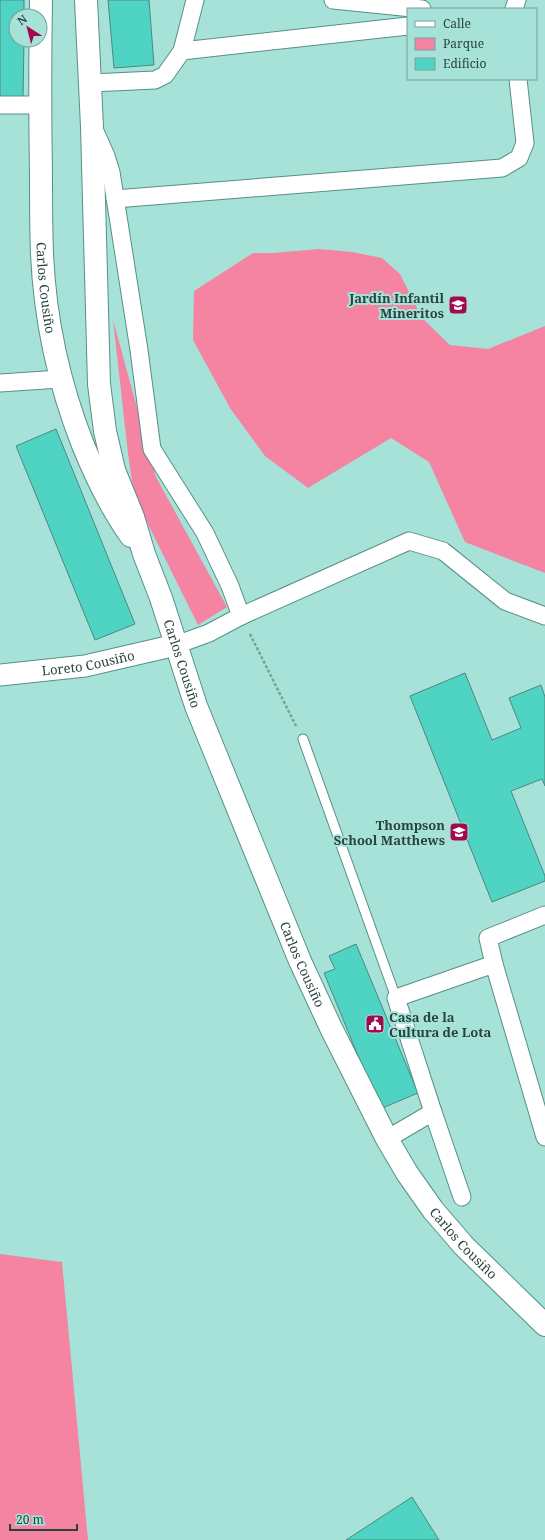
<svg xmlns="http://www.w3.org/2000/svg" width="545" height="1540" font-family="'Noto Serif',serif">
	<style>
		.green { fill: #f583a2 }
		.building { fill: #4fd4c3; stroke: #4e877f }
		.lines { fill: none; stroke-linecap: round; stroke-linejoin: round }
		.service-casing { stroke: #569087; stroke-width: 11 }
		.minor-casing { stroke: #569087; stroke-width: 19 }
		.tertiary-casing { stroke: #569087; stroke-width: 23 }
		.secondary-casing { stroke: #569087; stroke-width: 24 }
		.path { stroke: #74a19a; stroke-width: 2.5; stroke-dasharray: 3 2; stroke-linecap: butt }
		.service { stroke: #fff; stroke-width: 9 }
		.minor { stroke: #fff; stroke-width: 17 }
		.tertiary { stroke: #fff; stroke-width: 21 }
		.secondary { stroke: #fff; stroke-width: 22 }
		.labels { text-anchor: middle; stroke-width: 4; stroke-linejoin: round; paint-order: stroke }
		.street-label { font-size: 13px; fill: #29423e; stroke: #a7e2d9 }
		.poi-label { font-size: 13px; font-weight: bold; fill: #29423e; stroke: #a7e2d9; text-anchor: end }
	</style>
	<rect width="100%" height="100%" fill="#a7e2d9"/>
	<g class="green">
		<path d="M319 249 352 252 382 258 400 274 422 318 450 345 488 349 545 326V573L465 542 429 462 391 438 308 488 265 456 230 408 193 340 194 291 253 253H273Z"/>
		<path d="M113 320 156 477 227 607 198 625 134 496 128 453Z"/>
		<path d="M0 1254 62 1262 88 1540H0Z"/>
	</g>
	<g class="building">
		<path d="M0 0H24V16H16V40H24L23 98H0Z"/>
		<path d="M108 0H149L154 65 114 68Z"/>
		<path d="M56 429 135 624 95 640 16 446Z"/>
		<path d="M465 673 492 740 521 728 509 698 541 685 545 697V786L542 779 511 791 545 876V881L492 902 410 696Z"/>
		<path d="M356 944 418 1093 380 1109 324 973 335 969 329 956Z"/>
		<path d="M412 1497 439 1540H346Z"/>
	</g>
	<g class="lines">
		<g class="service-casing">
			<path id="service" d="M303 739 396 998"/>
		</g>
		<g class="minor-casing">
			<g id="minor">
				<path d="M333 0 422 9"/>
				<path d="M514 9 517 0"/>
				<path d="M182 51 195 0"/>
				<path d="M91 83 155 80 165 75 182 51 408 26"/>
				<path d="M0 105H40"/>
				<path d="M94 129 106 156 111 172 139 350 152 449 205 533 230 586 241 616 209 633 176 645"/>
				<path d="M115 199 502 168 519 158 525 143 518 79"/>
				<path d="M0 383 60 379"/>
				<path d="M241 616 409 541 443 551 505 601 545 616"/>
				<path d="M494 964 488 938 545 915"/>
				<path d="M433 1112 462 1197"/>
				<path d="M387 1139 433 1112 396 998 494 964 545 1137"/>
			</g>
		</g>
		<g class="tertiary-casing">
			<g id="tertiary">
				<path id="s1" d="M0 675 85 666 176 645"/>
			</g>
		</g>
		<g class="secondary-casing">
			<g id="secondary">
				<path id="s2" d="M41 0C40 58 40 117 41 175 41 201 41 228 42 254 45 320 59 384 83 445 96 477 110 507 131 536"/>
				<path id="s3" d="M86 0 92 127 99 384 105 431 114 470 133 517 144 554 161 598 196 706 300 961 331 1028 387 1139 407 1173 433 1210 464 1246 545 1325"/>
			</g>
		</g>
		<path class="path" d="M250 634 296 726"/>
		<use href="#service" class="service"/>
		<use href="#minor" class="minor"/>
		<use href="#tertiary" class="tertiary"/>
		<use href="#secondary" class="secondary"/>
	</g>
	<defs>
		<g id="school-square" transform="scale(1)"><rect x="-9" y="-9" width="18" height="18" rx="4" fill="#a10a4d" stroke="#a7e2d9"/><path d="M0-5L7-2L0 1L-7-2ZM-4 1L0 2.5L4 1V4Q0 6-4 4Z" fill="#fff"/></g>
		<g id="civic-square" transform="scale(1)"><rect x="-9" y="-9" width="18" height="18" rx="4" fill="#a10a4d" stroke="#a7e2d9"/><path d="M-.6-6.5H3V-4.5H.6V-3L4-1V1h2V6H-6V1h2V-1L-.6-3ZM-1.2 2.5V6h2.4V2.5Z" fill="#fff"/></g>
	</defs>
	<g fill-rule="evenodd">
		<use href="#school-square" x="458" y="305"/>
		<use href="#school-square" x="459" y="832"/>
		<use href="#civic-square" x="375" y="1024"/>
	</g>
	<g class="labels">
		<g class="street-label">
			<text dy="5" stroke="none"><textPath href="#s2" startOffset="288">Carlos Cousiño</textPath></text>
			<text dy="5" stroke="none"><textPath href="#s1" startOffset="89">Loreto Cousiño</textPath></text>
			<text dy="5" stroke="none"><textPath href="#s3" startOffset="677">Carlos Cousiño</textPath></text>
			<text dy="5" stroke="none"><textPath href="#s3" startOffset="1001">Carlos Cousiño</textPath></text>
			<text dy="5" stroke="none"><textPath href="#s3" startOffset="1325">Carlos Cousiño</textPath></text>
		</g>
		<g class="poi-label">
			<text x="444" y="303">Jardín Infantil<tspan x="444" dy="15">Mineritos</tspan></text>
			<text x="445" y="830">Thompson<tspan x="445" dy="15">School Matthews</tspan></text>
			<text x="389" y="1022" text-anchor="start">Casa de la<tspan x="389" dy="15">Cultura de Lota</tspan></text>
		</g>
	</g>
	<rect x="407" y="8" width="130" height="72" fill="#a7e2d9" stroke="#75a29b"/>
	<rect x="415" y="21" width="20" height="6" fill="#ffffff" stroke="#75a29b"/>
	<text x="443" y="28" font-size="12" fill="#29423e">Calle</text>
	<rect x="415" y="38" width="20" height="12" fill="#f583a2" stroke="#75a29b"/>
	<text x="443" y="48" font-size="12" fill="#29423e">Parque</text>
	<rect x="415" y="58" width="20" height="12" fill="#4fd4c3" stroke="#75a29b"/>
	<text x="443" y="68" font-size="12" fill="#29423e">Edificio</text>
	<g transform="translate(28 28) rotate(324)"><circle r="19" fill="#a7e2d9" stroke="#75a29b"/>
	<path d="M0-3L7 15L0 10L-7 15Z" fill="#a10a4d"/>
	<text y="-6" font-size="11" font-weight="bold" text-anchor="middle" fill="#29423e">N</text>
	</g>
	<path d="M10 1524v6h67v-6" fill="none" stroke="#29423e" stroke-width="2"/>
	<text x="16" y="1524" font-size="12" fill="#29423e" stroke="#a7e2d9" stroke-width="3" paint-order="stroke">20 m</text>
</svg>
